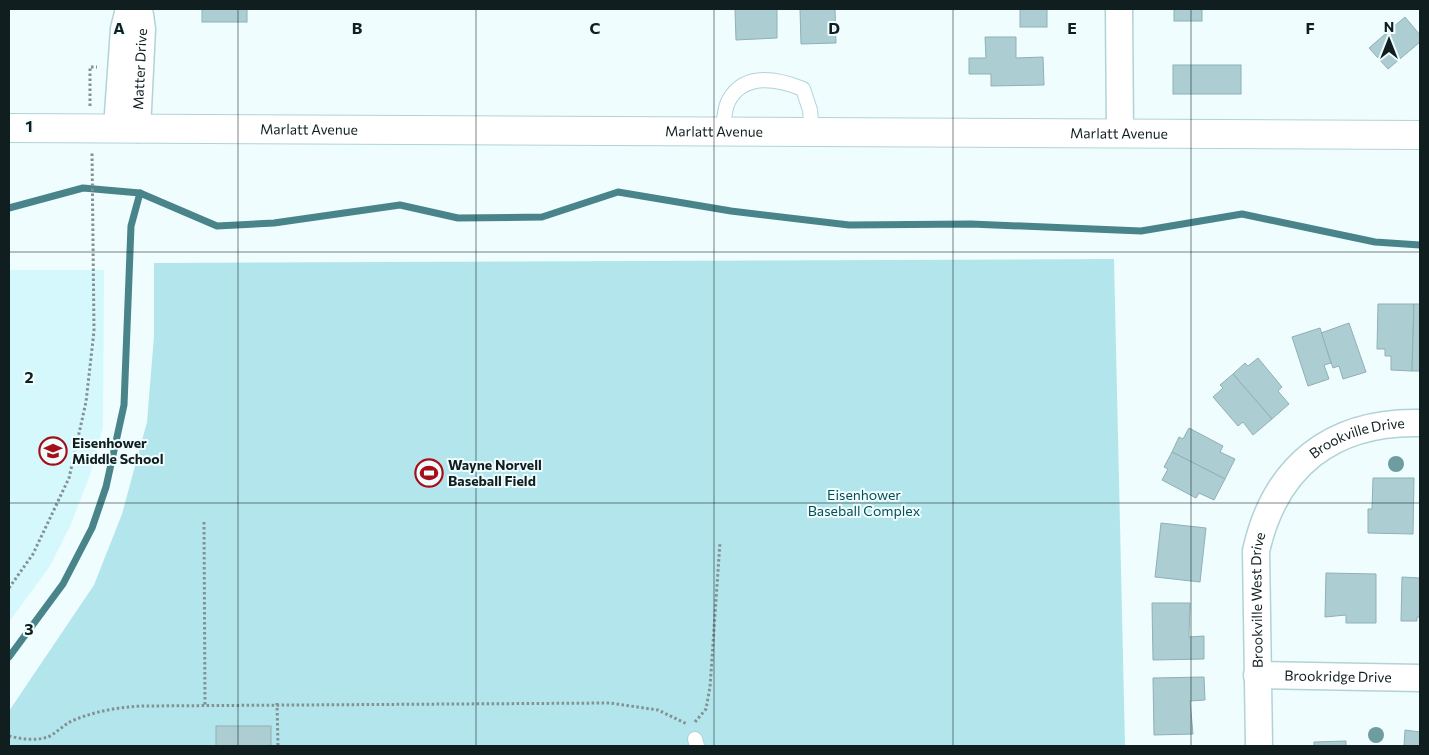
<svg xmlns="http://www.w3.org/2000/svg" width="1429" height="755" font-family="Commissioner,sans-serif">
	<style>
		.built { fill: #d4f8fc }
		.green { fill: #b3e6ec }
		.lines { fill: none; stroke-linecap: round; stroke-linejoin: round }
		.stream { stroke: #4a848b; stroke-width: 7 }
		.building { fill: #acced2; stroke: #8fb0b5 }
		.lane-casing { stroke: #b1d3d7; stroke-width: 16 }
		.street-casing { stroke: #b1d3d7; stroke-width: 29 }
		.secondary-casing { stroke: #b1d3d7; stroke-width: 30 }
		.path { stroke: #849193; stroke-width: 3; stroke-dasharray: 2.5 2.5; stroke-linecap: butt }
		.lane { stroke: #fff; stroke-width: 14 }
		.street { stroke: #fff; stroke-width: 26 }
		.secondary { stroke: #fff; stroke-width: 28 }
		.tree { fill: #6e9ca1 }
		.grid { fill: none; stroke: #111e20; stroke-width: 1; stroke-opacity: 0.55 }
		.labels { text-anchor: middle; stroke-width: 4; stroke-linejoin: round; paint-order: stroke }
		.street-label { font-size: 14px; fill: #111e20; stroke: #effdfe }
		.poi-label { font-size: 14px; font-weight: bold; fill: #111e20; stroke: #effdfe; text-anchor: start }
		.park-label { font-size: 14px; fill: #054d55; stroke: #effdfe }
		.grid-label { font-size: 16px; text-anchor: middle; font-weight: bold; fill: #111e20; stroke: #effdfe; stroke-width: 4; stroke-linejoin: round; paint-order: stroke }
	</style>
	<rect width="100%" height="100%" fill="#effdfe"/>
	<path class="built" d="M9 270H104L103 427 90 475 71 524 50 566 9 622Z"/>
	<path class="green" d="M1114 259 1125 746H9V711L94 585 122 514 147 422 154 336V263Z"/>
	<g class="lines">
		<g class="stream">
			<path d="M9 208 83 188 140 193 217 226 274 223 400 205 458 218 542 217 618 192 731 211 849 225 971 224 1141 231 1242 214 1375 242 1420 245"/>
			<path d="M9 657 63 584 92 528 106 487 124 405 131 226 140 193"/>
		</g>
	</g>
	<g class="building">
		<rect x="202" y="9" width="45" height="13"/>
		<path d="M735 9H777V38L736 40Z"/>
		<path d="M800 9H835L836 43 801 44Z"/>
		<rect x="1020" y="9" width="27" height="18"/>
		<rect x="1174" y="9" width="28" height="12"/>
		<path d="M1405 17 1420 35V42L1388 69 1369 48Z"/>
		<path d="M985 37H1016V58L1043 57 1044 85 991 86V74H969V58H986Z"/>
		<rect x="1173" y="65" width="68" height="29"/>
		<path d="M1378 304H1414L1412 371 1391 370V356H1385V349H1377Z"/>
		<path d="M1414 304H1420V371H1412Z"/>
		<path d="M1349 323 1366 372 1343 379 1339 366 1333 368 1321 333Z"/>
		<path d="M1320 328 1331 363 1324 365 1329 379 1308 386 1292 337Z"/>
		<path d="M1258 358 1282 387 1278 391 1289 404 1272 419 1233 374 1245 363 1248 366Z"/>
		<path d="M1233 374 1272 419 1253 435 1243 422 1238 426 1213 397 1223 388 1220 385Z"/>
		<path d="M1189 428 1223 446 1220 452 1235 459 1225 479 1172 452 1179 437 1183 439Z"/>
		<path d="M1172 452 1225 479 1214 500 1199 493 1196 498 1162 480 1168 469 1164 467Z"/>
		<path d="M1373 478H1414L1413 534 1368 533V509H1372Z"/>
		<path d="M1161 523 1206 528 1200 582 1155 577Z"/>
		<path d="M1326 573 1376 574V623H1346V615L1325 617Z"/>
		<path d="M1402 577 1420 578V617H1417V621H1401Z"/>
		<path d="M1152 603H1190L1189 637 1204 636V659L1153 660Z"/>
		<path d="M1204 677 1205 700 1190 701 1193 734 1154 735 1153 678Z"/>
		<rect x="216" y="726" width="55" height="20"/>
		<path d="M1405 730 1420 732V746H1404Z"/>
		<path d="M1346 741V746H1314V742Z"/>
	</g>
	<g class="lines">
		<g class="lane-casing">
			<g id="lane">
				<path d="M723 131C724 122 724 108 729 100 745 72 778 79 803 89L810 110 812 131"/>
				<path d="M695 739 697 746"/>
			</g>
		</g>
		<g class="street-casing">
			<g id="street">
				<path d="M1119 9 1120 133"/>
				<path d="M117 128 124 29 129 9"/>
				<path id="s1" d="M137 129 142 29 140 15"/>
				<path id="s2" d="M1257 675 1420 678"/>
				<path id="s3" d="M1259 746 1256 551C1275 466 1332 421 1420 423"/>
			</g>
		</g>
		<g class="secondary-casing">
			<g id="secondary">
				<path id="s4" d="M9 128 1420 135"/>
			</g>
		</g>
		<g class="path">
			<path d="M90 106V67H97"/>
			<path d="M204 522 205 706"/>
			<path d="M9 588 33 554 69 478 86 402 94 331 92 152"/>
			<path d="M277 703 278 746"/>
			<path d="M695 722 706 709 710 687 720 542"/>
			<path d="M9 736C21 739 36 741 48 737 57 733 64 724 74 720 96 711 119 707 143 706L610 703 658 710 687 724"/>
		</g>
		<use href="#lane" class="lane"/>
		<use href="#street" class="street"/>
		<use href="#secondary" class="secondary"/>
	</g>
	<g class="tree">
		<circle cx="1396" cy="464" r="8"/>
		<circle cx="1376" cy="735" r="8"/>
	</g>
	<path class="grid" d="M238 9V746M476 9V746M714 9V746M953 9V746M1191 9V746M9 252H1420M9 503H1420"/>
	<defs>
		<g id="school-ring" transform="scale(1.4375)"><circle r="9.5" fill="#effdfe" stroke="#a60e19" stroke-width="1.5"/><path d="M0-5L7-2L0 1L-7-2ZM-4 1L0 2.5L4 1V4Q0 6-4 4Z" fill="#a60e19"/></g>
		<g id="stadium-ring" transform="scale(1.4375)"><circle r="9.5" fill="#effdfe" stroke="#a60e19" stroke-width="1.5"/><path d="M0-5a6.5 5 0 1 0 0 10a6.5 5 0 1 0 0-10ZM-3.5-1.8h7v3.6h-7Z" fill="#a60e19"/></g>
	</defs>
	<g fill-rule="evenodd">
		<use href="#school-ring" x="53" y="451"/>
		<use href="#stadium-ring" x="429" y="473"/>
	</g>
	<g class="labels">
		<g class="street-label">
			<text dy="5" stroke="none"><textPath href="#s1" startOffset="60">Matter Drive</textPath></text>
			<text dy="5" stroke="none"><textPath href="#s4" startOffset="300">Marlatt Avenue</textPath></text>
			<text dy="5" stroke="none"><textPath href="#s4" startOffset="705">Marlatt Avenue</textPath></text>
			<text dy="5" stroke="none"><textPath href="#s4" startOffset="1110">Marlatt Avenue</textPath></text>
			<text dy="5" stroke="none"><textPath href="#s3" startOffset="358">Brookville Drive</textPath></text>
			<text dy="5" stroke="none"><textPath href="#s3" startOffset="146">Brookville West Drive</textPath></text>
			<text dy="5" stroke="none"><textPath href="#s2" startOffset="81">Brookridge Drive</textPath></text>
		</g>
		<g class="poi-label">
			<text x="72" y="448">Eisenhower<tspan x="72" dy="16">Middle School</tspan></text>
			<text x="448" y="470">Wayne Norvell<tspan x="448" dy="16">Baseball Field</tspan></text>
		</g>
		<g class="park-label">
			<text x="864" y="500">Eisenhower<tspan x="864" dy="16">Baseball Complex</tspan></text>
		</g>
	</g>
	<g class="grid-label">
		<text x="119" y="34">A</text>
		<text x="357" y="34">B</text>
		<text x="595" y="34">C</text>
		<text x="834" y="34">D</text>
		<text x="1072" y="34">E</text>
		<text x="1310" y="34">F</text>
		<text x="29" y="132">1</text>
		<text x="29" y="383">2</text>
		<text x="29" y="635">3</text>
	</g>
	<rect width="1429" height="755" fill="none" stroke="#111e20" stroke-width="20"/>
	<g transform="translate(1389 40)" stroke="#effdfe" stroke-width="4" paint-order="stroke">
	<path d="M0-4L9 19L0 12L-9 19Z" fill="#111e20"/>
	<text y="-8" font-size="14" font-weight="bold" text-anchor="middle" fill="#111e20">N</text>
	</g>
</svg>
